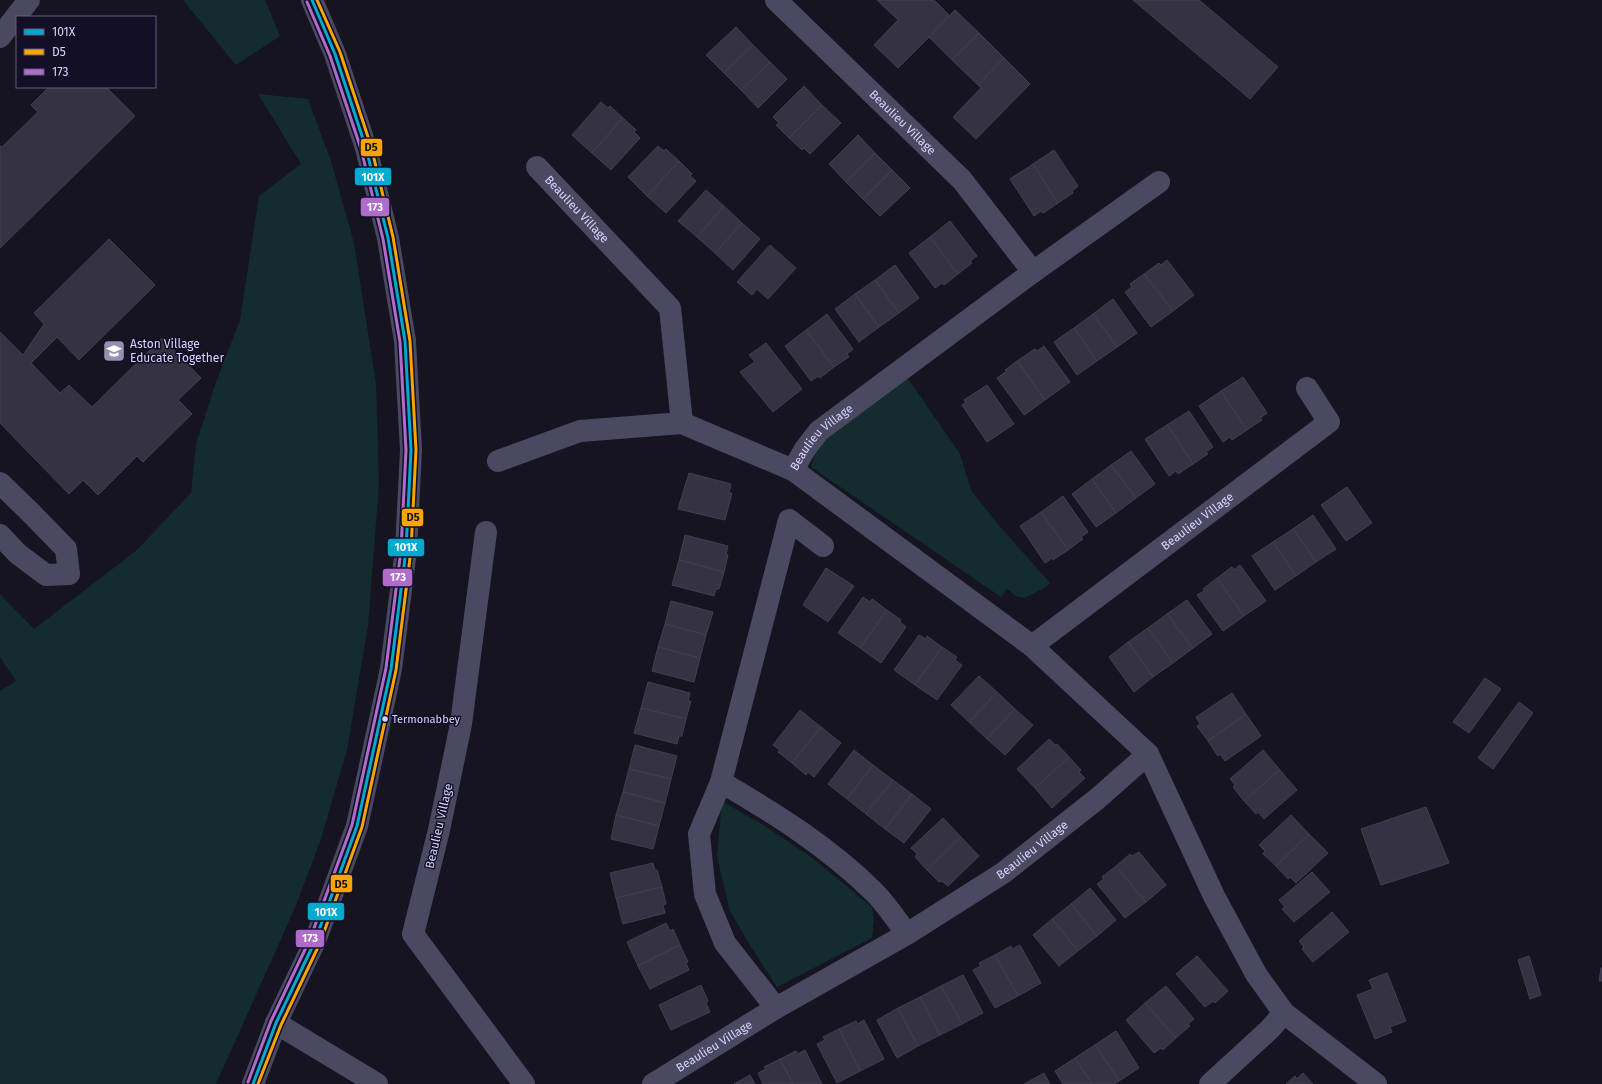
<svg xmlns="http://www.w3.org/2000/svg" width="1602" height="1084" font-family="'Fira Sans',sans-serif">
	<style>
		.green { fill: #132c2d }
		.building { fill: #343243; stroke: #433f54 }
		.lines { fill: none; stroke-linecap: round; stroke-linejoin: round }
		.minor { stroke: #4a4962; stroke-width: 22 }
		.bus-1-casing { stroke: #130f26; stroke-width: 6 }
		.bus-2-casing { stroke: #130f26; stroke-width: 6 }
		.bus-3-casing { stroke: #130f26; stroke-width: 6 }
		.bus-1 { stroke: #00a9ce; stroke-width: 3 }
		.bus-2 { stroke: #f7a600; stroke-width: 3 }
		.bus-3 { stroke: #b06ccc; stroke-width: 3 }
		.bus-dot { fill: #d9d4ff; stroke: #130f26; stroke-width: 1.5 }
		.labels { text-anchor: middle; stroke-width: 3; stroke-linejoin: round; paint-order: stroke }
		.bus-label { font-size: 11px; fill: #d9d4ff; stroke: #130f26; text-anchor: start }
		.street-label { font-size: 12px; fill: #d9d4ff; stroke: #130f26 }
		.poi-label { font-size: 12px; fill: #d9d4ff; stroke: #130f26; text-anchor: start }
		.line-badge { stroke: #130f26; stroke-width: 1.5 }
		.badge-label { font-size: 11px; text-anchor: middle; font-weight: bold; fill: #fff }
		.pale-badge-label { font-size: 11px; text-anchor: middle; font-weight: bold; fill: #111 }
	</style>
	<rect width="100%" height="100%" fill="#161421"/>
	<g class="green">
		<path d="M183 0H265L280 36 236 65Z"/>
		<path d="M258 94 308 99 331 161 354 243 376 384 379 484 368 626 347 750 320 842 294 910 216 1084H0V691L16 681 0 657V594L34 629 137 550 191 493 196 444 216 382 240 320 259 196 301 164Z"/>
		<path d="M907 377 960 454 971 490 996 522 1050 583 1046 587 1025 598 1016 596 1007 589 1001 597 811 467 818 442Z"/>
		<path d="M722 801 765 826 811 857 872 907 874 920 872 938 777 987 751 947 730 911 717 857Z"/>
	</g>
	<g class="building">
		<path d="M877 0H934L950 16 898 68 874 45 898 20Z"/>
		<path d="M1133 0H1199L1278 67 1250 99Z"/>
		<path d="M955 10 979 33 952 60 929 37Z"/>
		<path d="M736 27 753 45 724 73 706 55Z"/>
		<path d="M979 33 1004 58 978 85 952 60Z"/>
		<path d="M753 45 770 62 741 90 724 73Z"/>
		<path d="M1004 58 1030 84 976 139 953 117 981 88 978 85Z"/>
		<path d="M770 62 787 79 758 108 741 90Z"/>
		<path d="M804 86 822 105 789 138 776 125 779 123 773 117Z"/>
		<path d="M49 87H106L135 116 0 248V146L2 147 38 112 31 105Z"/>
		<path d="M601 102 608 108 610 106 623 118 592 153 572 135Z"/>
		<path d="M822 105 841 123 810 154 804 148 802 150 789 138Z"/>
		<path d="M623 118 636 130 634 132 640 138 611 170 592 153Z"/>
		<path d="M858 135 875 153 846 182 829 164Z"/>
		<path d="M658 146 664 151 666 149 679 161 647 196 628 177Z"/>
		<path d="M1054 150 1078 186 1072 191 1073 193 1058 203 1033 164Z"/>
		<path d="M875 153 892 170 863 199 846 182Z"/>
		<path d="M679 161 692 174 690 176 696 181 666 213 647 196Z"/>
		<path d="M1033 164 1058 203 1043 213 1041 211 1034 216 1010 179Z"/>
		<path d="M892 170 910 188 880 216 863 199Z"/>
		<path d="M706 190 724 206 697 237 678 221Z"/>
		<path d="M724 206 742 223 715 253 697 237Z"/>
		<path d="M950 221 977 256 970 261 972 263 958 274 930 237Z"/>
		<path d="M742 223 760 239 733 270 715 253Z"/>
		<path d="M930 237 958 274 944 285 942 283 935 288 909 253Z"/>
		<path d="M109 239 155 285 79 360 57 337 31 363 60 393 69 385 92 407 162 338 201 378 178 400 192 414 143 462 137 456 98 495 83 480 69 494 0 423V332L23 355 44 324 34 313Z"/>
		<path d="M770 245 796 268 768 299 757 289 752 295 737 282Z"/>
		<path d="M1167 260 1194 295 1173 311 1144 274 1159 263 1161 265Z"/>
		<path d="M895 265 919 298 899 313 875 280Z"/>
		<path d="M1144 274 1173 311 1151 327 1125 292 1132 287 1130 284Z"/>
		<path d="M875 280 899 313 879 327 855 294Z"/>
		<path d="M855 294 879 327 859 342 835 309Z"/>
		<path d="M1113 299 1137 333 1117 347 1093 314Z"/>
		<path d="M827 314 853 349 847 354 849 357 834 367 806 330Z"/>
		<path d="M1093 314 1117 347 1097 361 1074 328Z"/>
		<path d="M1074 328 1097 361 1077 375 1054 342Z"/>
		<path d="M806 330 834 367 820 378 818 376 811 381 785 346Z"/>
		<path d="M766 343 802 389 773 412 740 372 755 362 749 355Z"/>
		<path d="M1044 346 1070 382 1045 400 1017 361 1035 349 1037 351Z"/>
		<path d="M1017 361 1045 400 1024 415 997 378 1007 371 1005 370Z"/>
		<path d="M1243 377 1267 413 1260 418 1262 420 1247 430 1221 391Z"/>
		<path d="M987 385 1014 424 987 442 962 405 966 403 964 400Z"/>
		<path d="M1221 391 1247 430 1232 440 1230 437 1223 442 1199 406Z"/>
		<path d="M1189 411 1213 447 1206 452 1208 454 1193 464 1167 425Z"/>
		<path d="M1167 425 1193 464 1178 474 1176 471 1169 476 1145 439Z"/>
		<path d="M1131 451 1155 484 1136 498 1111 465Z"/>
		<path d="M1111 465 1136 498 1116 513 1092 479Z"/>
		<path d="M689 473 731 484 729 493H732L725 520 678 509Z"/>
		<path d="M1092 479 1116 513 1096 527 1072 494Z"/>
		<path d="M1347 487 1372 523 1346 541 1321 505Z"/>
		<path d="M1063 496 1088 532 1081 537 1083 539 1068 550 1041 512Z"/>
		<path d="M1041 512 1068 550 1053 560 1052 558 1045 563 1020 526Z"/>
		<path d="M1313 515 1336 549 1316 562 1293 529Z"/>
		<path d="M1293 529 1316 562 1296 576 1273 542Z"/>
		<path d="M685 535 728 546 726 554 728 555 724 572 679 560Z"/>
		<path d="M1273 542 1296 576 1275 590 1252 556Z"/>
		<path d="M679 560 724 572 719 589H716L714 596 672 585Z"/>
		<path d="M1240 565 1266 601 1244 616 1217 578 1232 567 1234 570Z"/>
		<path d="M826 568 854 586 828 622 803 605Z"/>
		<path d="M1217 578 1244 616 1223 631 1197 595 1204 591 1203 589Z"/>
		<path d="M863 597 870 602 872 599 887 610 860 648 838 633Z"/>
		<path d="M1187 600 1212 634 1193 648 1167 614Z"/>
		<path d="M671 601 713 612 706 635 665 624Z"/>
		<path d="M887 610 901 620 900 622 906 627 881 663 860 648Z"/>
		<path d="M1167 614 1193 648 1173 663 1148 628Z"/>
		<path d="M665 624 706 635 700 658 658 647Z"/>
		<path d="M1148 628 1173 663 1153 677 1128 642Z"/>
		<path d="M919 635 926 639 927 636 942 647 915 685 894 670Z"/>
		<path d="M1128 642 1153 677 1134 692 1109 657Z"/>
		<path d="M658 647 700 658 694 682 652 671Z"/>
		<path d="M942 647 957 657 955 660 962 665 937 700 915 685Z"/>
		<path d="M979 676 997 692 969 722 951 705Z"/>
		<path d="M1485 678 1501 689 1469 733 1453 722Z"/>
		<path d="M648 682 690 693 688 701H691L686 719 641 708Z"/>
		<path d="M997 692 1015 709 987 739 969 722Z"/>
		<path d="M1232 693 1246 714 1208 741 1197 726 1200 724 1196 717Z"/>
		<path d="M1519 702 1533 713 1493 769 1478 758Z"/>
		<path d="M641 708 686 719 682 736H679L677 744 634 733Z"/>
		<path d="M1015 709 1033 725 1005 755 987 739Z"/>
		<path d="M800 710 821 727 792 763 778 752 780 750 773 745Z"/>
		<path d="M1246 714 1261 736 1225 761 1220 754 1218 756 1208 741Z"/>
		<path d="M821 727 841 743 814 777 808 772 806 775 792 763Z"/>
		<path d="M1049 739 1055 745 1057 744 1069 757 1035 788 1017 769Z"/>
		<path d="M635 745 677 756 671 779 629 769Z"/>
		<path d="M854 750 873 765 847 799 828 784Z"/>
		<path d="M1263 750 1280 770 1244 801 1233 787 1235 785 1230 779Z"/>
		<path d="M1069 757 1081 770 1079 772 1085 778 1052 808 1035 788Z"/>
		<path d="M873 765 893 780 866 814 847 799Z"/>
		<path d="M629 769 671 779 665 803 623 792Z"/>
		<path d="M1280 770 1297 790 1264 819 1258 812 1256 814 1244 801Z"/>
		<path d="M893 780 912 794 885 829 866 814Z"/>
		<path d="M623 792 665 803 659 826 616 815Z"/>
		<path d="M912 794 931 809 904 843 885 829Z"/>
		<path d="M1426 807 1449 863 1381 885 1361 829Z"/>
		<path d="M616 815 659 826 653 849 611 839Z"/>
		<path d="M1291 815 1309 834 1276 866 1263 854 1265 851 1259 845Z"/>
		<path d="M943 818 961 837 927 870 915 857 917 854 911 848Z"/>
		<path d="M1309 834 1328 853 1296 883 1290 877 1288 879 1276 866Z"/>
		<path d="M961 837 979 856 948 886 942 881 939 882 927 870Z"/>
		<path d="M1139 852 1166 885 1146 902 1116 866 1130 854 1132 856Z"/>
		<path d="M653 863 655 870H657L662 887 616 898 610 873Z"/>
		<path d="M1116 866 1146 902 1125 918 1097 884 1104 879 1102 877Z"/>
		<path d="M1312 872 1330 892 1294 922 1282 909 1285 907 1279 900Z"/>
		<path d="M662 887 666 904 663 905 665 913 623 924 616 898Z"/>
		<path d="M1090 888 1116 920 1097 936 1071 904Z"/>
		<path d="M1071 904 1097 936 1078 951 1052 919Z"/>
		<path d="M1332 912 1349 932 1313 962 1302 949 1304 947 1299 941Z"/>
		<path d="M1052 919 1078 951 1059 966 1033 935Z"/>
		<path d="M666 923 670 931 673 929 680 945 638 966 627 942Z"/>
		<path d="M680 945 688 962 686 963 689 970 650 989 638 966Z"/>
		<path d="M1020 945 1041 983 1018 996 995 955 1011 946 1012 949Z"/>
		<path d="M995 955 1018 996 995 1008 973 970 981 966 979 963Z"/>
		<path d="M1197 956 1228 991 1215 1003 1213 1001 1205 1007 1176 974Z"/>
		<path d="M1529 956 1541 995 1530 999 1518 960Z"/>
		<path d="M1601 968H1602V981H1599Z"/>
		<path d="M1387 973 1406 1021 1390 1027 1392 1032 1375 1039 1357 995 1373 989 1369 980Z"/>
		<path d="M963 975 983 1013 962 1024 941 986Z"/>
		<path d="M701 985 708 1001 706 1003 710 1012 671 1030 659 1005Z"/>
		<path d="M941 986 962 1024 940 1035 920 997Z"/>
		<path d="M1166 986 1194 1019 1188 1024 1190 1026 1176 1038 1145 1003Z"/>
		<path d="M920 997 940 1035 918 1046 898 1008Z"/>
		<path d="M1145 1003 1176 1038 1163 1050 1161 1048 1154 1053 1126 1020Z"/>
		<path d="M898 1008 918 1046 897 1058 877 1020Z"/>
		<path d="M864 1020 884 1059 860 1071 839 1029 856 1021 857 1024Z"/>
		<path d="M839 1029 860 1071 837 1083 817 1044 825 1040 823 1037Z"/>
		<path d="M1116 1031 1139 1068 1119 1081 1095 1045Z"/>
		<path d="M1095 1045 1119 1081 1114 1084H1092L1075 1058Z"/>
		<path d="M805 1050 822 1084H793L780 1059 796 1051 798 1054Z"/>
		<path d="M1075 1058 1092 1084H1063L1055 1071Z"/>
		<path d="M780 1059 793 1084H763L758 1073 766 1069 764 1067Z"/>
		<path d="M1044 1073 1050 1084H1024Z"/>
		<path d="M1303 1073 1313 1084H1286L1295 1076 1297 1079Z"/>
		<path d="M750 1075 755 1084H734Z"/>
	</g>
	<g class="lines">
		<g class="minor">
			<path id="s1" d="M776 0 962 180 1033 272"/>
			<path d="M0 37 29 0"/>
			<path id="s2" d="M537 167 670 308 682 423"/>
			<path d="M498 461 580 431 682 423 793 470 1032 646 1148 754 1214 896 1256 974 1284 1013 1376 1084"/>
			<path id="s3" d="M793 470 805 449 819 431 1033 272 1159 182"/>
			<path d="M0 483 31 513 66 549 69 574 46 575 18 554 0 535"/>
			<path d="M486 532 461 724 439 830 413 934 524 1084"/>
			<path id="s4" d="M1032 646 1329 422 1307 388"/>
			<path d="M721 782 789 520 823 546"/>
			<path id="s5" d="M907 934C897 921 887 905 875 893 830 848 776 814 721 782L699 834 705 894 725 943 776 1008 907 934 1003 873 1097 799 1148 754"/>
			<path d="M276 1023 377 1084"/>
			<path d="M253 1084 276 1023 315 941 357 826 391 669 406 550 411 450 405 341 388 238 366 148 335 54 312 0"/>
			<path id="s6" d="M653 1084 776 1008"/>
			<path d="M1210 1084 1270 1029 1284 1013"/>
		</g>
		<g class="bus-1-casing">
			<path id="bus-1" d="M253 1084 276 1023 315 941 357 826 391 669 406 550 411 450 405 341 388 238 366 148 335 54 312 0"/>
		</g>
		<g class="bus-2-casing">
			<path id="bus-2" d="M258 1084 281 1025 320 943 362 827 396 670 411 550 416 450 410 341 393 237 371 146 340 52 317 0"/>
		</g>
		<g class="bus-3-casing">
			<path id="bus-3" d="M248 1082 271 1021 310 939 352 825 386 668 401 550 406 450 400 342 383 239 361 149 330 56 307 2"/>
		</g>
		<use href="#bus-1" class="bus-1"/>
		<use href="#bus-2" class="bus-2"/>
		<use href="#bus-3" class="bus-3"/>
	</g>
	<defs>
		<g id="school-square" transform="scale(1.15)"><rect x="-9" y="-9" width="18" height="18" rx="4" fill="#9591b1" stroke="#130f26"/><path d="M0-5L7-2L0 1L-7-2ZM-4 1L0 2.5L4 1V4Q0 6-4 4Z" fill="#fff"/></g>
	</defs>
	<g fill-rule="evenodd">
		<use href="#school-square" x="114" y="351"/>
	</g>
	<circle class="bus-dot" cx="385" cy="719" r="3.5"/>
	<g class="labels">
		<g class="bus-label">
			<text x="392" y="723">Termonabbey</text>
		</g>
		<g class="street-label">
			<text dy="4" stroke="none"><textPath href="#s1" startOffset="176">Beaulieu Village</textPath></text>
			<text dy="4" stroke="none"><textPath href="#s2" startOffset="58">Beaulieu Village</textPath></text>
			<text dy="4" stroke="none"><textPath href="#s3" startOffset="44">Beaulieu Village</textPath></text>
			<text dy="4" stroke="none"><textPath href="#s4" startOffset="207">Beaulieu Village</textPath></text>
			<text transform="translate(439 826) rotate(-77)" y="4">Beaulieu Village</text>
			<text dy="4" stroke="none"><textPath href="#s5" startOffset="796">Beaulieu Village</textPath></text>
			<text dy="4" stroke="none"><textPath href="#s6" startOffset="72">Beaulieu Village</textPath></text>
		</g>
		<g class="poi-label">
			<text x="130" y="348">Aston Village<tspan x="130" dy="14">Educate Together</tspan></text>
		</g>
	</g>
	<g class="line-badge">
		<rect x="360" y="138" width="23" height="19" rx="4" fill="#f7a600"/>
		<rect x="354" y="167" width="38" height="19" rx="4" fill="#00a9ce"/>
		<rect x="360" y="197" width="30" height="20" rx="4" fill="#b06ccc"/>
		<rect x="401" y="508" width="23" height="19" rx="4" fill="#f7a600"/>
		<rect x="387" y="538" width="38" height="19" rx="4" fill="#00a9ce"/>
		<rect x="382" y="568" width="31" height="19" rx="4" fill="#b06ccc"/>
		<rect x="330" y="874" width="23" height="19" rx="4" fill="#f7a600"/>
		<rect x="307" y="902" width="38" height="19" rx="4" fill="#00a9ce"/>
		<rect x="295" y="929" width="30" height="19" rx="4" fill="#b06ccc"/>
	</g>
	<g class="badge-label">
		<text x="373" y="181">101X</text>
		<text x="375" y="211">173</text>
		<text x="406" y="551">101X</text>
		<text x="398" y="581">173</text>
		<text x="326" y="916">101X</text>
		<text x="310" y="942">173</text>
	</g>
	<g class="pale-badge-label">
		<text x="371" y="151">D5</text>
		<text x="413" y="521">D5</text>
		<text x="341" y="888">D5</text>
	</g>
	<rect x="16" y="16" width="140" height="72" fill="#130f26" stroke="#625e7d"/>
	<rect x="24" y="29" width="20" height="6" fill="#00a9ce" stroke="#625e7d"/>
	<text x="52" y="36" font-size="12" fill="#d9d4ff">101X</text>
	<rect x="24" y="49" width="20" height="6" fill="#f7a600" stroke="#625e7d"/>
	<text x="52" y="56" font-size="12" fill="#d9d4ff">D5</text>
	<rect x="24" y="69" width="20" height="6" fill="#b06ccc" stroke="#625e7d"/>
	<text x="52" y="76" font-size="12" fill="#d9d4ff">173</text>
</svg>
